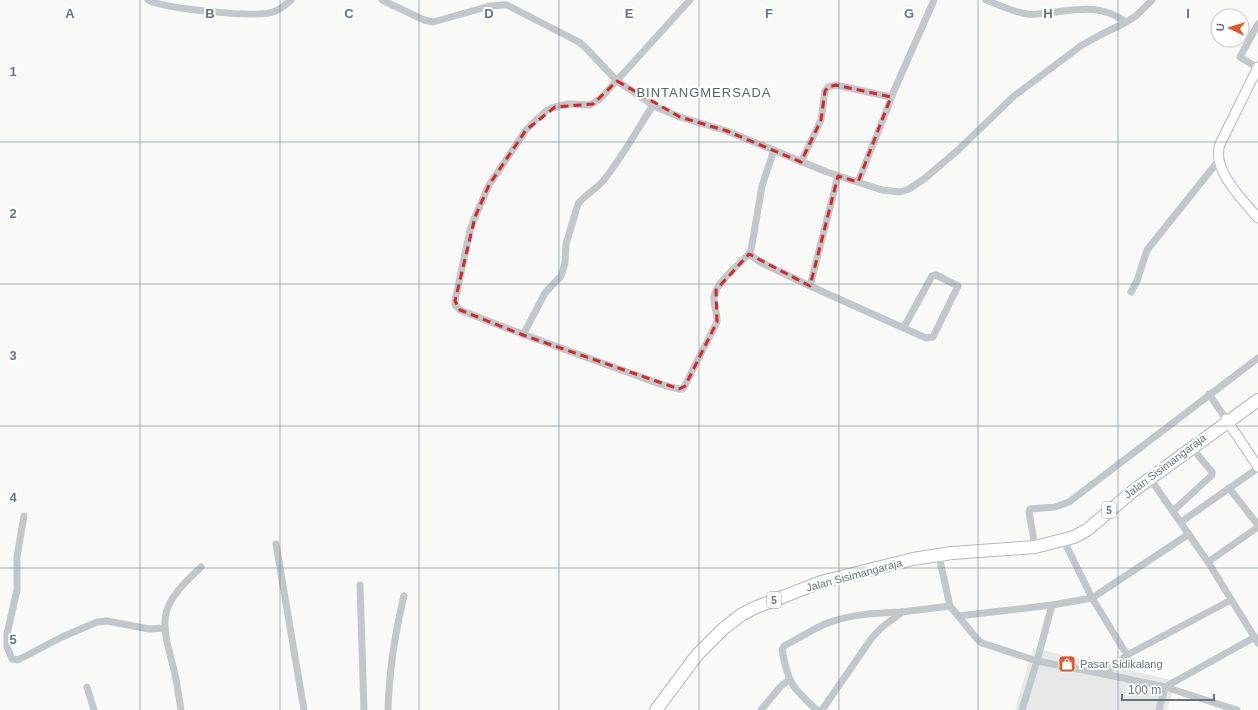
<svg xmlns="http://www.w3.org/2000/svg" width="1258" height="710" font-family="Arial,sans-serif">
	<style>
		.built { fill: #e7e8e8 }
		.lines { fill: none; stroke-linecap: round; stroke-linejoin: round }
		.secondary-casing { stroke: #b2b9be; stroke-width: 11 }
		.highway-casing { stroke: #b3b8bc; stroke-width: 14 }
		.street { stroke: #c2c7cb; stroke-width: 7 }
		.secondary { stroke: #fff; stroke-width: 9 }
		.highway { stroke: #fff; stroke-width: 12 }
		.marked { fill: none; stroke: #d62828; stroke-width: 3; stroke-dasharray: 8 5; stroke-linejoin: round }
		.grid { fill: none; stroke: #647582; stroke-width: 1; stroke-opacity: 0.55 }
		.labels { text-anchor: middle; stroke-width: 4; stroke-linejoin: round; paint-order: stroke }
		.shield { fill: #fff; stroke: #929ea8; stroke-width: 1 }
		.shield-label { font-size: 10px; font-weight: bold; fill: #647582 }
		.street-label { font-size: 11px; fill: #647582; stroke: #fff }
		.poi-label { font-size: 11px; fill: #647582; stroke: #fff; text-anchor: start }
		.quarter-label { font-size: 13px; letter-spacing: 1px; fill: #56636d; stroke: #fff }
		.grid-label { font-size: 13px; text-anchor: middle; font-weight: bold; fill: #647582; stroke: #fff; stroke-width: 4; stroke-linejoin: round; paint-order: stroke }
	</style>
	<rect width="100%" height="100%" fill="#f9f9f7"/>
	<path class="built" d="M1033 648 1176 681 1167 710H1015Z"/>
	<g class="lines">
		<g class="secondary-casing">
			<g id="secondary">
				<path d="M1258 67 1220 144C1211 170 1243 200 1258 218"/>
				<path d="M1226 419 1258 467"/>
			</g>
		</g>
		<g class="highway-casing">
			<path id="highway" d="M656 710 697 655 723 629 741 615 754 608 821 582 913 559 952 553 1035 547 1074 537 1087 530 1133 491 1258 400"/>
		</g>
		<g class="street">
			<path d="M148 0C165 9 256 18 273 12 280 10 285 5 291 0"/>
			<path d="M382 0 424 20 433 22 490 6 503 5H507L538 21 579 42 584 46 617 81 656 107 680 117 727 131 827 172 882 190 900 192 909 189 924 179 957 151 1014 96 1082 45 1102 34 1123 24 1136 16 1152 0"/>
			<path d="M690 0 600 99 590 105 568 104 555 107 547 110 536 120 526 130 489 185 475 217 470 230 455 301V305L460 310C515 332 571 352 627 372 640 376 671 390 683 389L717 322C718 313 713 306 714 297 715 284 739 264 749 254L751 250 762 186 774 150"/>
			<path d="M986 0C999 5 1013 12 1027 14 1033 15 1040 14 1046 13 1076 10 1099 3 1126 22"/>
			<path d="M1258 68 1240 57 1258 24"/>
			<path d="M801 162 821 120 825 91 828 87 836 85 891 97"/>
			<path d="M858 182 886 112 893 93 934 0"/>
			<path d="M749 254 762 263 810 286 926 338 933 337 958 286 936 275 932 276 904 327"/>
			<path d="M810 286 838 176"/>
			<path d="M1131 292 1137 281 1147 250 1219 160"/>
			<path d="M523 335 545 293 561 276 563 270 565 263 566 244 578 204C585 195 595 190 603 181 622 158 637 130 653 105"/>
			<path d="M1209 394 1226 419"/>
			<path d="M1149 477 1208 562 1258 643"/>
			<path d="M1229 488 1258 525"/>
			<path d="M1173 511 1212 475V472L1192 448"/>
			<path d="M24 516 17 557V590L7 634V647L12 659 18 660 62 637 97 622 107 621 149 629 165 628"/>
			<path d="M1181 522 1258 468"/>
			<path d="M1064 541 1092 598 1127 655"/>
			<path d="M276 544 304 710"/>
			<path d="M1035 547 1029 512 1030 509 1055 507 1069 502 1258 358"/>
			<path d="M938 552 950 606 977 639 982 643 1037 661 1104 674 1165 687 1237 710"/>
			<path d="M1208 562 1258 527"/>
			<path d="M360 585 364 710"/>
			<path d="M958 616 1052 605 1092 598 1189 534"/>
			<path d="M1104 674 1127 655 1231 600"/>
			<path d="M87 687 94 710"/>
			<path d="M181 710C179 697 177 683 174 670 170 653 162 631 166 613 171 594 188 580 201 567"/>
			<path d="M388 710C389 671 395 633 404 596"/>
			<path d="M761 710 781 686 789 680"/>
			<path d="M817 710C792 688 788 683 782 650L784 646C798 639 811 630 825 624 850 614 876 613 902 612"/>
			<path d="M822 710 871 639 881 628 902 612 950 606"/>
			<path d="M1022 710 1037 661 1052 605"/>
			<path d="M1159 710 1165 687 1255 637"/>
		</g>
		<use href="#secondary" class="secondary"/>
		<use href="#highway" class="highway"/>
	</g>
	<path class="marked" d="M617 81 680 117 727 131 801 162 821 120 825 91 828 87 836 85 891 97 858 182 838 176 810 286 749 254 716 290 717 322 685 386 679 389 523 335 460 310 455 301 475 217 489 185 526 130 555 107 593 104Z"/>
	<path class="grid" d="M140 0V710M280 0V710M419 0V710M559 0V710M699 0V710M839 0V710M978 0V710M1118 0V710M0 142H1258M0 284H1258M0 426H1258M0 568H1258"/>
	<defs>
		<g id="shop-square" transform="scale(0.9)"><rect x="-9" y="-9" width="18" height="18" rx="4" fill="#e4562c" stroke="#fff"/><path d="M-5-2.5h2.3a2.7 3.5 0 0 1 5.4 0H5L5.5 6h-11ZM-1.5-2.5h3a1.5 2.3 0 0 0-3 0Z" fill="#fff"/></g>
	</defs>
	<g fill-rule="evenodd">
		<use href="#shop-square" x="1067" y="664"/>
	</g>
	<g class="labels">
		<g class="shield">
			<rect x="1102" y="502" width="14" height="16" rx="3"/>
			<rect x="767" y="592" width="14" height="16" rx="3"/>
		</g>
		<g class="shield-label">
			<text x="1109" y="514">5</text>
			<text x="774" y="604">5</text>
		</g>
		<g class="street-label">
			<text transform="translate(1165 466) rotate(-37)" y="4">Jalan Sisimangaraja</text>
			<text transform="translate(854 575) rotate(-15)" y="4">Jalan Sisimangaraja</text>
		</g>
		<g class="poi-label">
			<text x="1080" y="668">Pasar Sidikalang</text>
		</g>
		<g class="quarter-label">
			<text x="704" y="97">BINTANGMERSADA</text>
		</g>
	</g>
	<g class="grid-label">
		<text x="70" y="18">A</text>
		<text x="210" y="18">B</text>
		<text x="349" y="18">C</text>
		<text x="489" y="18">D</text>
		<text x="629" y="18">E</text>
		<text x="769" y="18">F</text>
		<text x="909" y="18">G</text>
		<text x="1048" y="18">H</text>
		<text x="1188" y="18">I</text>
		<text x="13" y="76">1</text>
		<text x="13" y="218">2</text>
		<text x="13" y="360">3</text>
		<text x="13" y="502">4</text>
		<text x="13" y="644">5</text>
	</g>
	<g transform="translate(1230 28) rotate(274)"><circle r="19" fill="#ffffff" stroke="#c1c8cd"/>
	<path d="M0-3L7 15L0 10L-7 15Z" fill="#e4562c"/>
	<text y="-6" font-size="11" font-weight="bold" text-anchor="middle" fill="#647582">U</text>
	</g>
	<path d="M1122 694v6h92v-6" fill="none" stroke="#647582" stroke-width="2"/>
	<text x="1128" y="694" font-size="12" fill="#647582" stroke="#ffffff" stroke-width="3" paint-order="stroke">100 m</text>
</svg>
